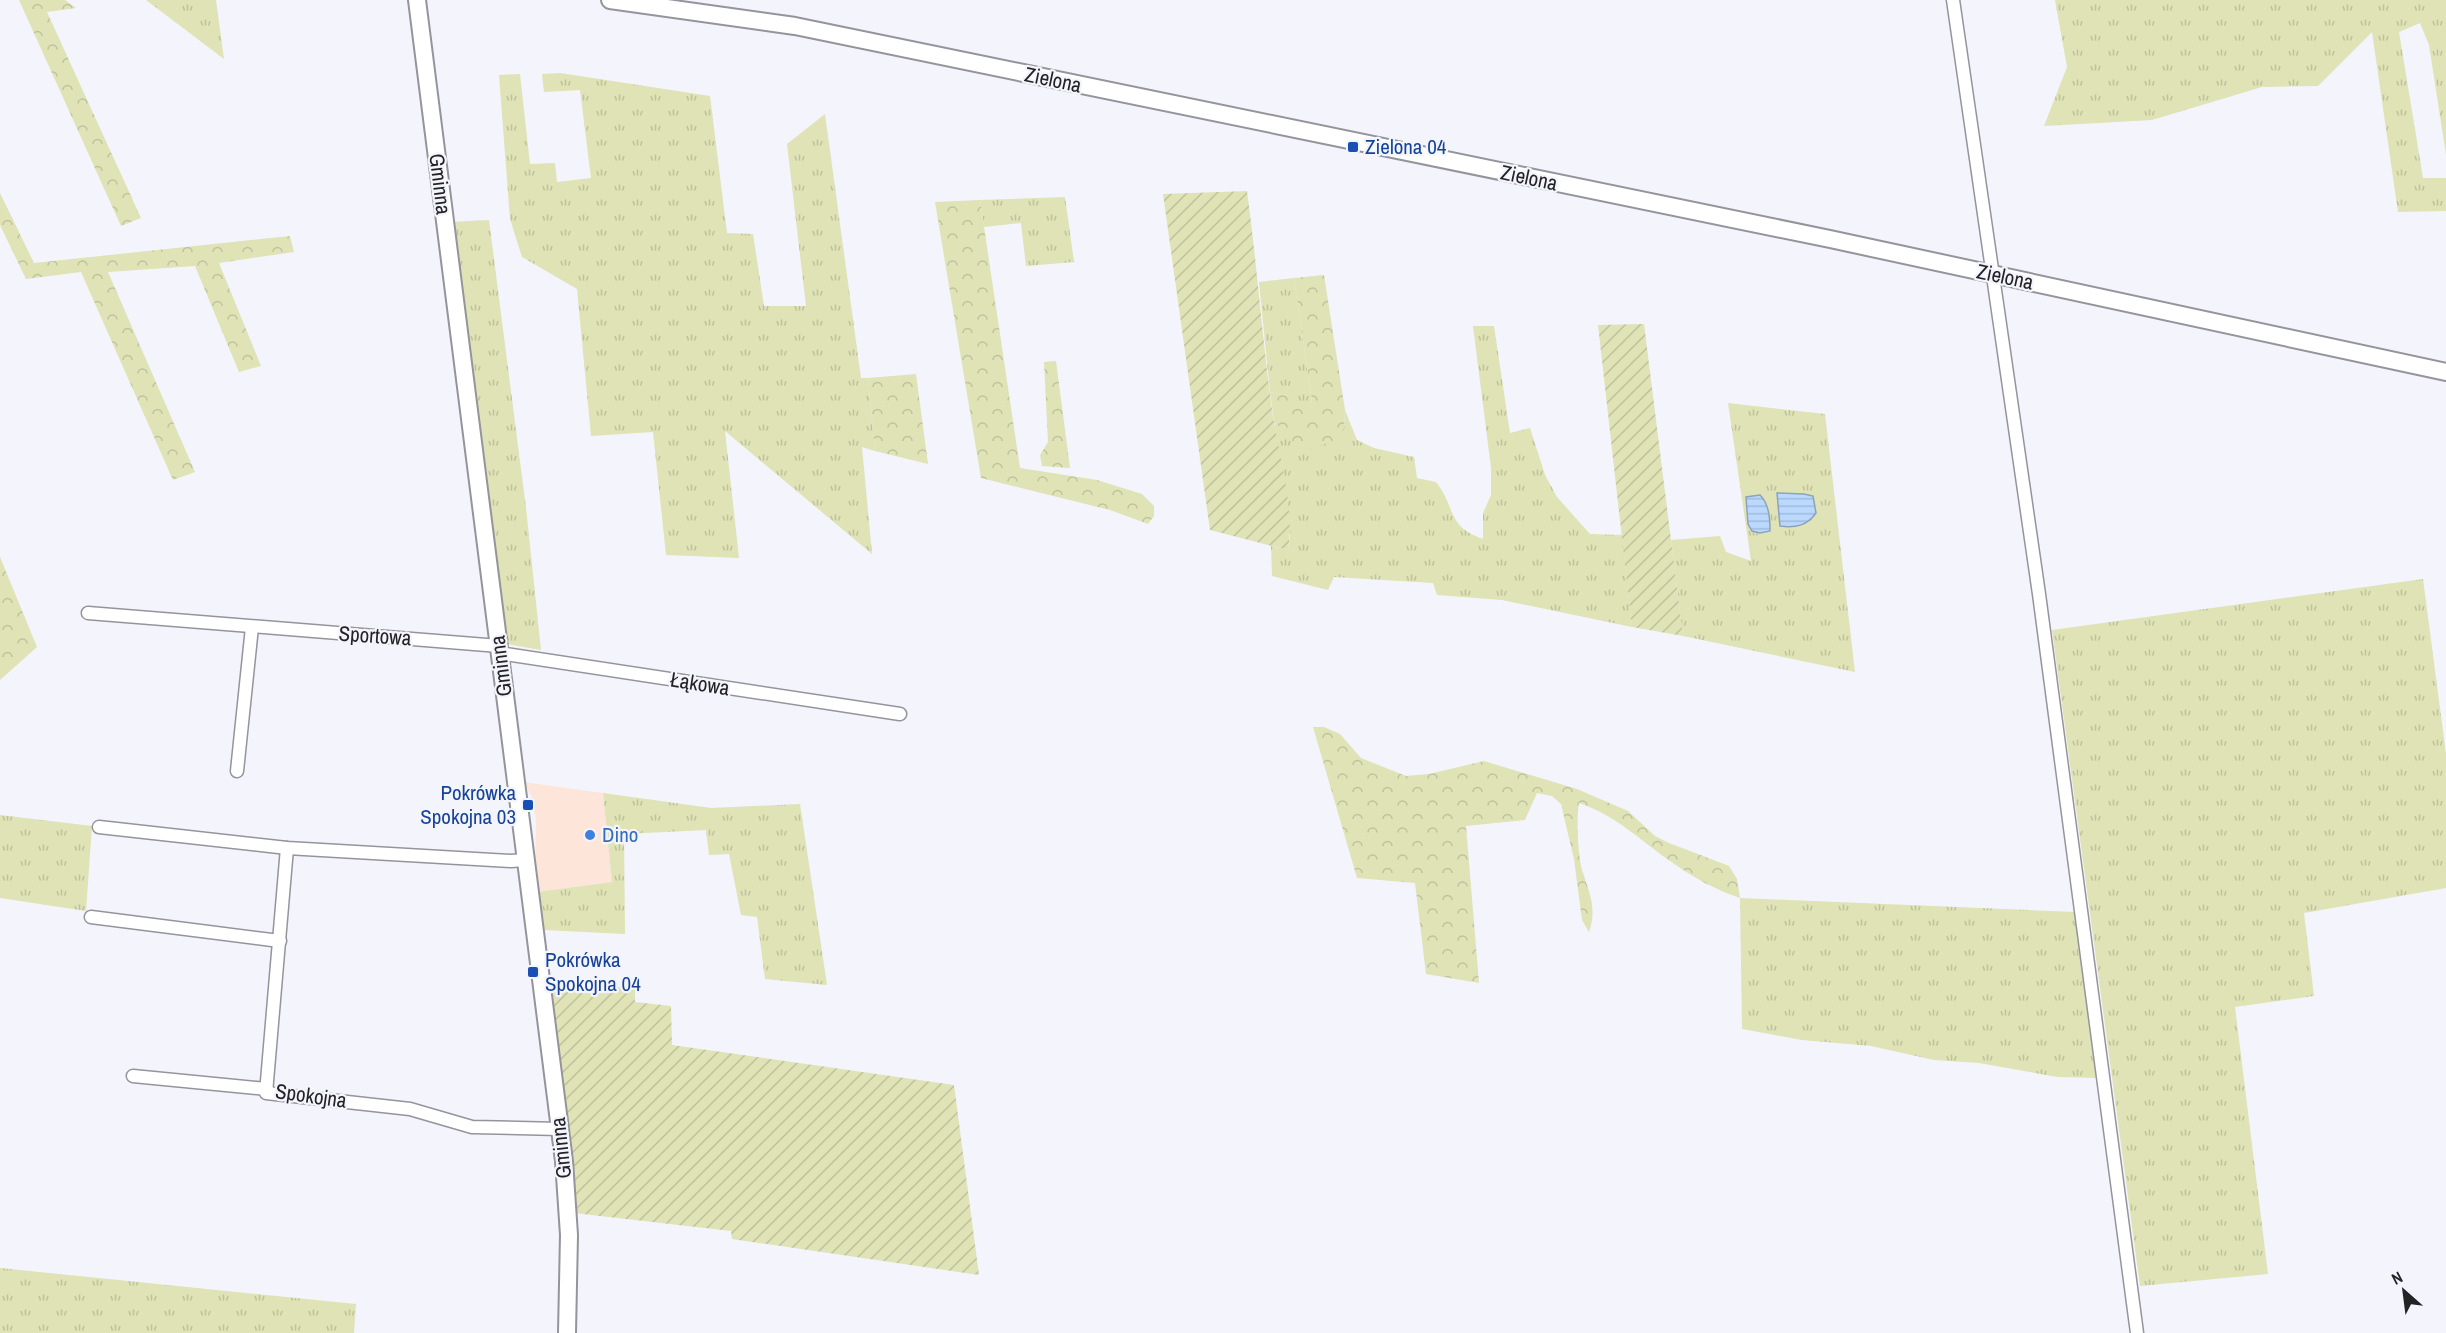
<svg xmlns="http://www.w3.org/2000/svg" width="2446" height="1333" font-family="'Archivo Narrow',sans-serif">
	<style>
		.commercial { fill: #fde6d9 }
		.grass { fill: url(#grass-tufts) }
		.forest { fill: url(#forest-crowns) }
		.garden { fill: url(#garden-furrows) }
		.water { fill: url(#water-rules); stroke: #8da2be; stroke-width: 1.5 }
		.lines { fill: none; stroke-linecap: round; stroke-linejoin: round }
		.street-casing { stroke: #95949c; stroke-width: 15 }
		.secondary-casing { stroke: #95949c; stroke-width: 20 }
		.street { stroke: #fff; stroke-width: 12 }
		.secondary { stroke: #fff; stroke-width: 16 }
		.transit-dot { fill: #1a4fb4; stroke: #f4f4fc; stroke-width: 2 }
		.shop-dot { fill: #3f7fe0; stroke: #f4f4fc; stroke-width: 2 }
		.labels { text-anchor: middle; stroke-width: 4.5; stroke-linejoin: round; paint-order: stroke }
		.street-label { font-size: 21px; fill: #232326; stroke: #f4f4fc }
		.transit-label { font-size: 21px; fill: #164399; stroke: #f4f4fc; text-anchor: start }
		.shop-label { font-size: 21px; fill: #366cbe; stroke: #f4f4fc; text-anchor: start }
	</style>
	<defs>
		<pattern id="grass-tufts" width="24" height="20" patternUnits="userSpaceOnUse" patternTransform="scale(1.5)"><rect width="24" height="20" fill="#dfe3b5"/><path d="M3 7l-1-3M5 7V3M7 7l1-3M15 17l-1-3M17 17v-4M19 17l1-3" fill="none" stroke="#bfc29c"/></pattern>
		<pattern id="forest-crowns" width="20" height="18" patternUnits="userSpaceOnUse" patternTransform="scale(1.5)"><rect width="20" height="18" fill="#dfe3b5"/><path d="M2 6a3 3 0 1 1 6 0M12 15a3 3 0 1 1 6 0" fill="none" stroke="#bfc29c"/></pattern>
		<pattern id="garden-furrows" width="10" height="10" patternUnits="userSpaceOnUse" patternTransform="scale(1.5)"><rect width="10" height="10" fill="#dfe3b5"/><path d="M-1 1l2-2M0 10L10 0M9 11l2-2" fill="none" stroke="#bfc29c"/></pattern>
		<pattern id="water-rules" width="6" height="5" patternUnits="userSpaceOnUse" patternTransform="scale(1.5)"><rect width="6" height="5" fill="#bbd9ff"/><path d="M0 2.5h6" fill="none" stroke="#a0bada"/></pattern>
	</defs>
	<rect width="100%" height="100%" fill="#f4f4fc"/>
	<path class="commercial" d="M523 782 603 793 612 882 537 892 535 880 536 819 531 795Z"/>
	<g class="grass">
		<path d="M146 0H216L224 59Z"/>
		<path d="M2055 0H2446V155L2429 45 2420 23 2399 32 2423 178H2446V211L2398 212 2372 32 2318 86 2262 87 2152 120 2044 126 2067 67Z"/>
		<path d="M560 73 710 96 727 233 753 234 764 306H806L787 144 825 114 861 378H868L875 451 862 447 872 554 725 431 739 558 666 555 653 432 591 436 577 289 522 257 510 219 499 75 520 74 530 164 555 163 557 182 591 178 580 90 544 92 542 74Z"/>
		<path d="M1065 197 1074 262 1026 266 1021 223 984 227 980 200Z"/>
		<path d="M489 220 526 508 541 650 506 644 450 222Z"/>
		<path d="M1294 278 1312 401 1305 409 1286 395 1270 392 1259 282Z"/>
		<path d="M1473 326H1494L1510 433 1530 428 1545 475 1557 497 1590 534 1622 535 1632 627 1502 600 1437 595 1433 583 1334 577 1328 590 1272 576 1271 546 1288 550 1290 536 1274 421 1297 446 1344 428 1345 410 1357 440 1374 448 1414 457 1417 478 1436 482C1457 509 1446 526 1483 539V513L1491 495V468Z"/>
		<path d="M1728 403 1825 414 1855 672 1683 636 1671 540 1720 536 1726 552 1751 561Z"/>
		<path d="M2423 579 2446 754V888L2304 913 2314 996 2235 1007 2268 1274 2140 1286 2052 630Z"/>
		<path d="M603 793 711 808 800 804 827 985 765 979 757 917 741 915 729 854 709 855 706 830 624 834 625 934 544 930 537 892 612 882Z"/>
		<path d="M0 815 92 826 86 911 0 898Z"/>
		<path d="M1740 898 2076 912 2100 1078 2057 1077 1979 1063 1934 1060 1871 1046 1802 1040 1742 1029Z"/>
		<path d="M0 1268 356 1304 354 1333H0Z"/>
	</g>
	<g class="forest">
		<path d="M19 0H65L76 8 47 12 141 218 121 226Z"/>
		<path d="M0 193 34 263 290 236 294 252 219 263 261 366 239 372 195 266 108 272 195 472 173 480 81 272 26 279 0 225Z"/>
		<path d="M980 200 1020 468 1097 480 1142 494 1154 506V516L1148 524 1110 510 981 478 935 202Z"/>
		<path d="M1324 275 1345 410 1344 428 1337 439 1310 450 1297 447 1274 421 1270 392 1286 395 1305 408 1312 401 1294 278Z"/>
		<path d="M1056 361 1070 468 1042 466 1040 455 1048 442 1044 362Z"/>
		<path d="M916 374 928 464 875 451 868 378Z"/>
		<path d="M0 557 37 647 0 680Z"/>
		<path d="M1313 727H1324L1340 734 1361 758 1406 776 1429 774 1484 761 1577 789 1628 811 1655 836 1669 843 1729 866 1737 879 1740 898C1716 890 1694 878 1673 863 1642 842 1616 815 1579 803 1576 817 1578 859 1583 873 1590 894 1597 910 1589 932L1582 920 1574 859 1561 804 1552 796 1537 793 1525 820 1466 826 1479 983 1426 974 1415 883 1357 878Z"/>
	</g>
	<g class="garden">
		<path d="M1247 191C1257 264 1262 337 1272 410 1278 452 1295 508 1288 550L1210 530 1163 194Z"/>
		<path d="M1644 324 1683 636 1632 627 1598 325Z"/>
		<path d="M550 985 635 988V1002L671 1006 672 1045 954 1085 979 1275 732 1239 731 1231 574 1213Z"/>
	</g>
	<g class="water">
		<path d="M1777 493 1804 494 1813 496 1816 513C1807 526 1795 528 1780 526Z"/>
		<path d="M1760 495C1769 504 1770 518 1770 531L1760 533 1752 531 1748 524 1746 497Z"/>
	</g>
	<g class="lines">
		<g class="street-casing">
			<g id="street">
				<path d="M1953 0 2039 594 2137 1333"/>
				<path d="M88 613 499 646"/>
				<path d="M499 653 900 714"/>
				<path d="M237 771 252 627"/>
				<path d="M99 827 287 848 511 861 525 860"/>
				<path d="M287 848 266 1093 410 1109 472 1127 560 1129"/>
				<path d="M91 917 280 941"/>
				<path d="M133 1076 267 1089"/>
			</g>
		</g>
		<g class="secondary-casing">
			<g id="secondary">
				<path d="M417 0 564 1161 569 1235 567 1333"/>
				<path d="M610 0 795 26 1830 239 2446 372"/>
			</g>
		</g>
		<use href="#street" class="street"/>
		<use href="#secondary" class="secondary"/>
	</g>
	<g class="transit-dot">
		<rect x="1347" y="141" width="12" height="12" rx="3"/>
		<rect x="522" y="799" width="12" height="12" rx="3"/>
		<rect x="527" y="966" width="12" height="12" rx="3"/>
	</g>
	<circle class="shop-dot" cx="590" cy="835" r="6"/>
	<g class="labels">
		<g class="street-label">
			<text transform="translate(1053 80) rotate(12)" y="7">Zielona</text>
			<text transform="translate(1529 178) rotate(12)" y="7">Zielona</text>
			<text transform="translate(440 184) rotate(83)" y="7">Gminna</text>
			<text transform="translate(2005 277) rotate(12)" y="7">Zielona</text>
			<text transform="translate(375 636) rotate(4)" y="7">Sportowa</text>
			<text transform="translate(501 666) rotate(-97)" y="7">Gminna</text>
			<text transform="translate(700 684) rotate(9)" y="7">Łąkowa</text>
			<text transform="translate(311 1096) rotate(8)" y="7">Spokojna</text>
			<text transform="translate(561 1148) rotate(-96)" y="7">Gminna</text>
		</g>
		<g class="transit-label">
			<text x="1365" y="154">Zielona 04</text>
			<text x="516" y="800" text-anchor="end">Pokrówka<tspan x="516" dy="24">Spokojna 03</tspan></text>
			<text x="545" y="967">Pokrówka<tspan x="545" dy="24">Spokojna 04</tspan></text>
		</g>
		<g class="shop-label">
			<text x="602" y="842">Dino</text>
		</g>
	</g>
	<g transform="translate(2404 1291) rotate(332)" stroke="#f4f4fc" stroke-width="4.5" paint-order="stroke">
	<path d="M0-4.5L10 22L0 15L-10 22Z" fill="#232326"/>
	<text y="-9" font-size="16" font-weight="bold" text-anchor="middle" fill="#232326">N</text>
	</g>
</svg>
